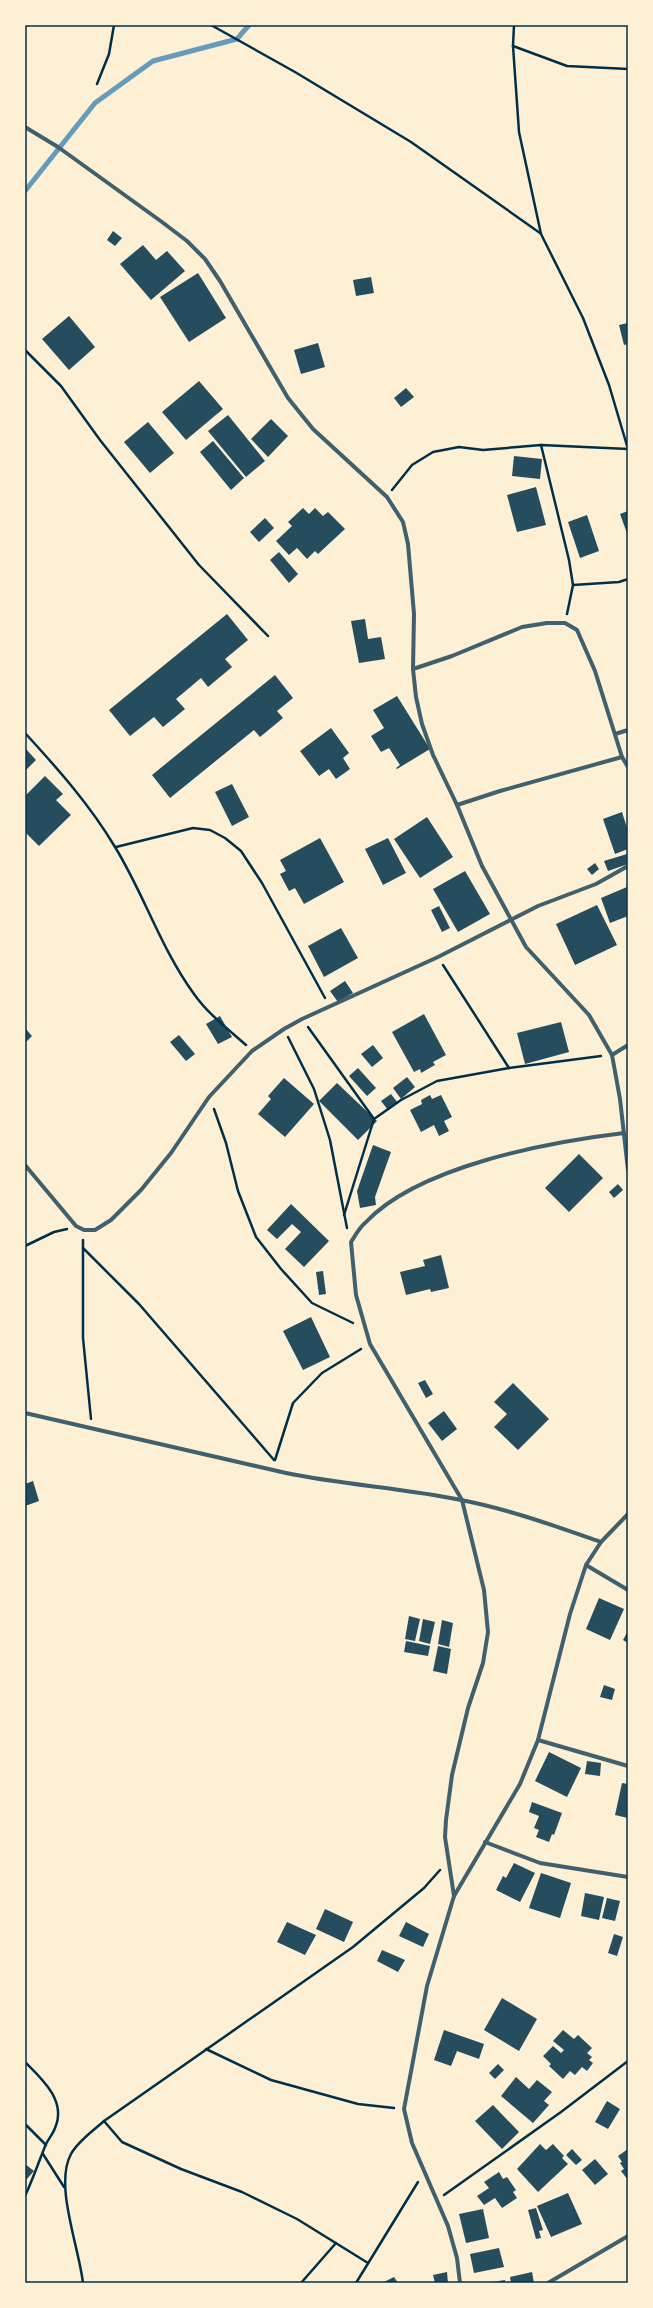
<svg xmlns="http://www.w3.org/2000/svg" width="653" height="2308" font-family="Signika,sans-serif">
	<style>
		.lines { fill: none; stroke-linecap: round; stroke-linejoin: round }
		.stream { stroke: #669bbc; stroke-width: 5 }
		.building { fill: #264d5e }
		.path { stroke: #003049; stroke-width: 2.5 }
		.minor { stroke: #3f606c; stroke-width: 4 }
		.neatline { fill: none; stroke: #003049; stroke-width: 1.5 }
	</style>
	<rect width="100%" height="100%" fill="#fdf0d5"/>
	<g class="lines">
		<path class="stream" d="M25 191 95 103 153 61 237 39 249 25"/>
	</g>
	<g class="building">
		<path d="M113 231 122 238 115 246 107 240Z"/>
		<path d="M143 245 156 260 167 251 185 271 151 300 120 264Z"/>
		<path d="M198 273 226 318 189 342 160 297Z"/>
		<path d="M371 277 374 293 356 296 353 280Z"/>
		<path d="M69 316 95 347 69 370 42 339Z"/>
		<path d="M628 323V344L624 345 619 325Z"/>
		<path d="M318 343 325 367 301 374 294 350Z"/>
		<path d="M199 381 223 409 186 440 162 412Z"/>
		<path d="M406 388 414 397 401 407 394 398Z"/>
		<path d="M228 415 265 461 246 477 208 431Z"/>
		<path d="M271 419 288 436 268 457 251 439Z"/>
		<path d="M148 422 174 453 150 473 124 442Z"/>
		<path d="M213 441 244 478 231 490 200 452Z"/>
		<path d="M514 456 542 459 540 479 512 476Z"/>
		<path d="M536 487 546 525 517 532 507 495Z"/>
		<path d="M303 508 309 514 315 508 323 516 328 512 345 529 318 554 315 551 307 559 297 548 289 555 276 541 292 526 288 522Z"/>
		<path d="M628 511V536L620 514Z"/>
		<path d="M587 515 599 551 580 558 568 522Z"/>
		<path d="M265 518 274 528 259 542 250 532Z"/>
		<path d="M279 552 298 574 289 583 270 560Z"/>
		<path d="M227 614 248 640 225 659 232 667 208 687 201 678 176 699 185 709 163 727 154 717 130 736 109 710Z"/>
		<path d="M365 619 368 639 381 637 385 659 359 663 351 621Z"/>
		<path d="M275 675 293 698 277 711 283 718 260 737 254 730 170 798 152 775Z"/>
		<path d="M397 696 430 749 397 769 396 768 400 765 389 748 381 752 371 736 384 728 373 710Z"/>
		<path d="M331 728 349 753 343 758 350 769 336 779 329 769 319 776 300 751Z"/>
		<path d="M25 748 36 760 25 771Z"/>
		<path d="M45 776 63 794 56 800 71 815 39 846 25 832V796Z"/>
		<path d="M232 784 249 817 232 826 215 792Z"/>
		<path d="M622 812 628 831V849L615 854 603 819Z"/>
		<path d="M427 817 453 857 420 878 394 839Z"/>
		<path d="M320 838 344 882 304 904 295 888 289 891 280 874 286 871 280 860Z"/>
		<path d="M388 838 406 873 383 885 365 849Z"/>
		<path d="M627 854 628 864 608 871 604 861Z"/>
		<path d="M595 863 599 869 592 875 587 869Z"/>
		<path d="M465 871 490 914 458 932 433 889Z"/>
		<path d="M627 887 628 916 610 923 601 898Z"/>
		<path d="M597 905 617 945 575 965 556 924Z"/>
		<path d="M439 906 450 928 442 932 431 910Z"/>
		<path d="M341 928 358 958 324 977 308 946Z"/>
		<path d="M345 981 353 993 338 1002 330 991Z"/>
		<path d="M424 1014 446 1055 433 1062 435 1065 421 1073 420 1069 414 1072 392 1032Z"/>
		<path d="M220 1016 232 1037 218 1044 206 1024Z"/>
		<path d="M561 1022 569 1052 525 1064 517 1033Z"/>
		<path d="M25 1028 32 1036 25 1043Z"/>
		<path d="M179 1035 195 1054 186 1061 170 1042Z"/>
		<path d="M373 1045 383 1058 372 1067 361 1054Z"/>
		<path d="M358 1068 376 1088 367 1096 349 1076Z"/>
		<path d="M407 1077 415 1087 401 1099 393 1088Z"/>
		<path d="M284 1078 314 1104 285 1137 258 1114 271 1099 268 1096Z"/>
		<path d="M337 1083 377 1121 358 1140 319 1101Z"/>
		<path d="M391 1094 398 1103 388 1110 381 1101Z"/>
		<path d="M430 1095 432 1099 441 1095 452 1117 444 1121 449 1131 439 1136 434 1125 421 1132 410 1110 422 1104 421 1100Z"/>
		<path d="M373 1145 391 1152 375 1197 376 1205 360 1208 357 1191Z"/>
		<path d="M579 1154 603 1178 569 1212 545 1188Z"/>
		<path d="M618 1184 623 1190 614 1198 609 1192Z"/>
		<path d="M291 1204 329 1241 304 1267 285 1249 301 1232 292 1224 277 1239 267 1230Z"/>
		<path d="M441 1255 449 1288 431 1292 430 1289 406 1295 400 1272 425 1266 423 1260Z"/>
		<path d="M323 1271 326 1294 319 1295 316 1272Z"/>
		<path d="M311 1317 330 1357 303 1370 283 1331Z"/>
		<path d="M425 1380 433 1394 426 1398 418 1383Z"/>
		<path d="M513 1383 549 1419 518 1450 494 1427 507 1414 494 1402Z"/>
		<path d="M444 1411 457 1429 442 1441 428 1423Z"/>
		<path d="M33 1481 39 1501 25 1506V1484Z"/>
		<path d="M599 1598 624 1609 610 1640 586 1629Z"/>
		<path d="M409 1616 420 1619 415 1641 405 1639Z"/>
		<path d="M423 1619 435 1622 430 1644 419 1641Z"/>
		<path d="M442 1620 453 1623 449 1647 438 1644Z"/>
		<path d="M628 1631V1643L623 1640Z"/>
		<path d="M406 1641 430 1646 428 1656 404 1652Z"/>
		<path d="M438 1646 451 1649 447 1674 433 1671Z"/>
		<path d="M604 1685 615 1689 612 1700 600 1697Z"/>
		<path d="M549 1752 581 1768 567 1797 535 1781Z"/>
		<path d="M587 1761 601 1763 600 1776 585 1774Z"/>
		<path d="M622 1783 628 1784V1818L615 1815Z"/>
		<path d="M532 1802 562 1813 554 1835 552 1834 549 1842 536 1837 539 1830 534 1828 539 1816 529 1812Z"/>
		<path d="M514 1863 535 1873 520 1902 496 1890 503 1876 506 1878Z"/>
		<path d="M541 1873 571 1883 560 1918 529 1908Z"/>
		<path d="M585 1893 604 1897 599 1920 581 1916Z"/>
		<path d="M607 1898 620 1901 615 1921 602 1918Z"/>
		<path d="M325 1909 353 1922 344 1942 316 1929Z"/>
		<path d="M287 1922 316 1935 305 1955 277 1942Z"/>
		<path d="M406 1922 429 1934 423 1947 399 1936Z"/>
		<path d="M614 1934 623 1937 617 1956 608 1953Z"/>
		<path d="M382 1950 405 1960 398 1972 377 1961Z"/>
		<path d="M502 1998 537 2019 519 2051 484 2030Z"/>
		<path d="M444 2030 484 2044 479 2059 457 2051 451 2066 434 2060Z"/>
		<path d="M563 2030 574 2039 578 2035 592 2048 587 2053 592 2057 589 2060 593 2063 587 2071 582 2067 575 2075 570 2071 563 2079 549 2066 551 2064 543 2056 553 2046 561 2053 564 2050 553 2041Z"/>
		<path d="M498 2064 504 2070 495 2079 489 2073Z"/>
		<path d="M516 2077 529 2089 537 2080 552 2092 544 2101 549 2105 533 2123 501 2096Z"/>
		<path d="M607 2101 620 2109 608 2129 595 2122Z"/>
		<path d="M493 2105 519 2132 502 2149 475 2121Z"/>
		<path d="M540 2144 546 2150 553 2144 564 2156 562 2158 568 2164 538 2192 517 2169Z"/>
		<path d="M572 2149 582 2160 576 2165 566 2155Z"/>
		<path d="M628 2149V2180L621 2171 624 2169 620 2163 622 2162 618 2156Z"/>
		<path d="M595 2159 608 2174 595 2185 582 2170Z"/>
		<path d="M25 2164 34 2171 25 2181Z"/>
		<path d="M499 2172 503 2179 507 2177 516 2190 513 2192 517 2198 502 2208 495 2198 484 2205 477 2196 489 2188 484 2182Z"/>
		<path d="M568 2193 582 2224 551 2237 537 2206Z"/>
		<path d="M536 2208 543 2230 539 2231 541 2238 536 2239 528 2210Z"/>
		<path d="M483 2209 489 2238 466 2243 459 2214Z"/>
		<path d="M499 2248 504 2267 474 2273 470 2254Z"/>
		<path d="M447 2272 448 2283H435L433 2275Z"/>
		<path d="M532 2272 534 2283H511L510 2277Z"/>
		<path d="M394 2277 398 2283H382Z"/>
		<path d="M505 2280V2283H492V2282Z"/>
	</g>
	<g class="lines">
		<g class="path">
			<path d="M211 25 295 72 411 142 540 233"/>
			<path d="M514 25 513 46 519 132 541 234 583 318 609 385 628 449"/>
			<path d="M513 46 567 66 628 69"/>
			<path d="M97 84 109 54 114 25"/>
			<path d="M25 350 61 386 100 440 199 565 268 636"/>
			<path d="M541 445 569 560 573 585 567 614"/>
			<path d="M392 490 412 465 433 452 459 447 483 450 541 445 628 449"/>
			<path d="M573 585 619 582 628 579"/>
			<path d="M25 733C58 769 90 805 115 847 144 894 161 949 194 994 208 1014 228 1029 246 1045"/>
			<path d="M116 847 193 828 210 830 225 838 241 851 262 883 325 998"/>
			<path d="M443 965 509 1068"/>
			<path d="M308 1027 374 1119"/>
			<path d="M288 1037 314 1089 330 1140 347 1228"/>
			<path d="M214 1109 226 1143 238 1191 256 1237 281 1269 312 1303 353 1323"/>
			<path d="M344 1215 374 1119 401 1100 437 1081 509 1068 601 1056"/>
			<path d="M83 1240V1338L91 1419"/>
			<path d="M25 1246 54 1232 67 1229"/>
			<path d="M83 1248 139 1304 274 1460"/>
			<path d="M25 1438V1450"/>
			<path d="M275 1460 293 1403 322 1373 361 1349"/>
			<path d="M206 2049 271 2080 358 2104 394 2108"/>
			<path d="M25 2062C42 2079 67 2101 55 2128 53 2134 49 2138 46 2144 39 2161 33 2179 25 2196"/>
			<path d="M104 2121 122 2142 181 2169 242 2192 297 2219 368 2263"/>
			<path d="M25 2124 46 2145"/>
			<path d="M43 2154 64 2187"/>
			<path d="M444 2195 561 2112 628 2061"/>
			<path d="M83 2283C79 2247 54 2185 71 2154 78 2141 93 2131 104 2121L353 1947 424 1888 440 1870"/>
			<path d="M301 2283 336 2243"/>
			<path d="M356 2283 418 2182"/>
		</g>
		<g class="minor">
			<path d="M25 127 58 147 162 222 187 241 205 259 220 281 288 398 313 429 387 497 403 522 408 544 414 614 413 669 416 697 422 724 433 755 457 805 482 866 526 947 589 1015 612 1055 620 1099 628 1170"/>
			<path d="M413 669 452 656 522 627 547 623H565L577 630 595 671 622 757 628 767"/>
			<path d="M615 734 628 730"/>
			<path d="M457 805 500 791 622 757"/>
			<path d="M612 1055 628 1045"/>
			<path d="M25 1165 76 1226 84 1230H95L111 1220 141 1190 171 1153 209 1097 252 1051 284 1029 302 1019 438 957 538 906 596 884 628 866"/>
			<path d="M25 1413 286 1473C344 1485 403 1488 461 1500 508 1509 555 1526 601 1542"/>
			<path d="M586 1565 628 1590"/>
			<path d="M538 1740 628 1766"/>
			<path d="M485 1842 540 1863 628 1877"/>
			<path d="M454 1896 445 1837 446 1820 452 1775 468 1708 483 1663 488 1632 484 1590 462 1500 370 1344 356 1295 351 1242C355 1236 359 1228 365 1223 418 1166 549 1142 624 1133"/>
			<path d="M460 2283 457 2258 448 2226 412 2143 404 2109 427 1986 454 1896 520 1784 538 1740 570 1614 586 1565 601 1542 628 1514"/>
			<path d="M548 2283 628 2236"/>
		</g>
	</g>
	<rect width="653" height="2308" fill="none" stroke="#fdf0d5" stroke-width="52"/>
	<rect x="26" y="26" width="601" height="2256" class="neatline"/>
</svg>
